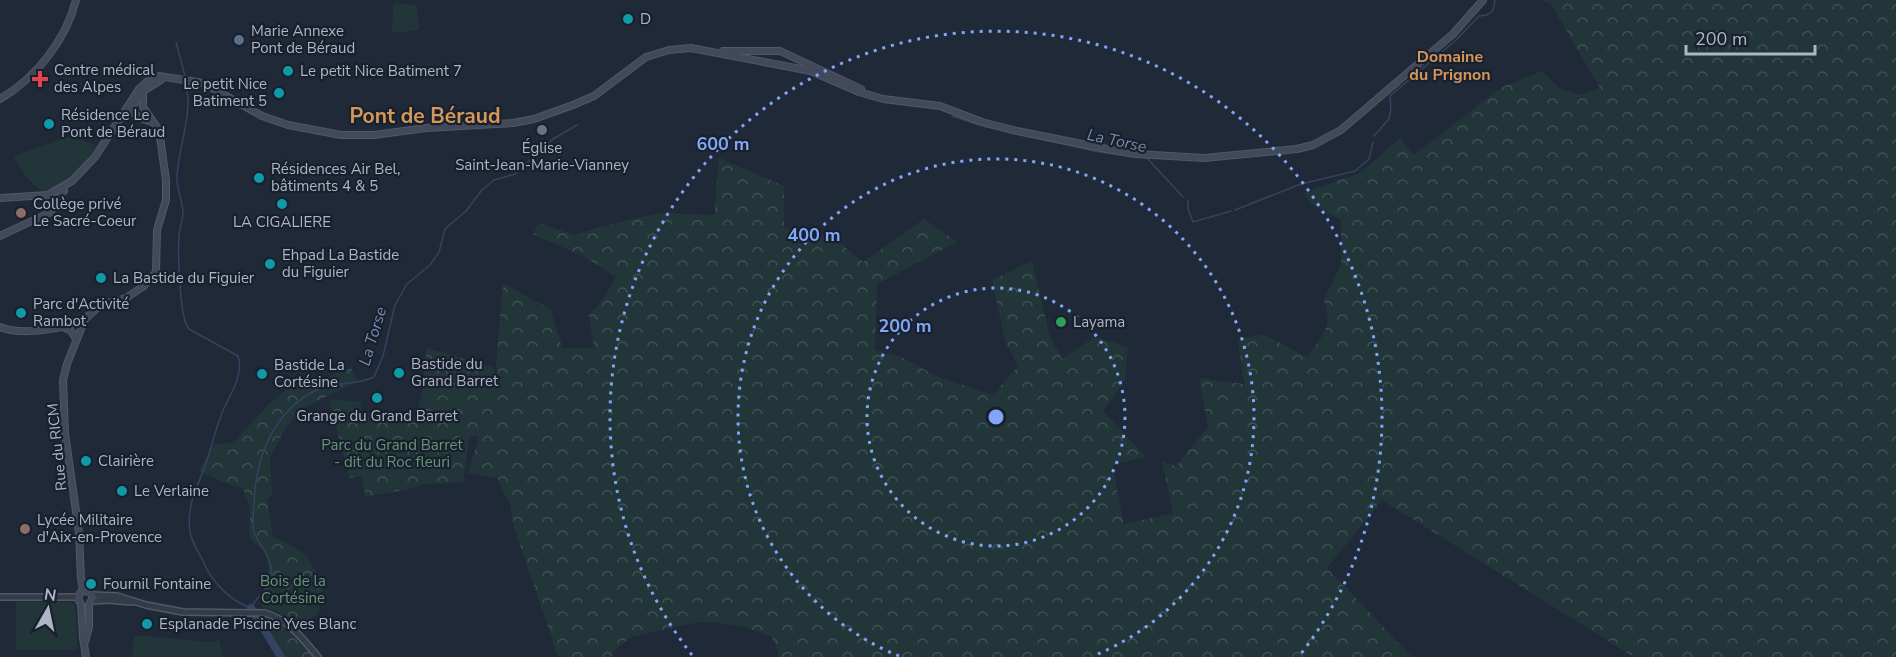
<svg xmlns="http://www.w3.org/2000/svg" width="1896" height="657" font-family="'Nunito Sans',sans-serif">
	<style>
		.forest { fill: url(#forest-crowns) }
		.garden { fill: #223539 }
		.lines { fill: none; stroke-linecap: round; stroke-linejoin: round }
		.stream { stroke: #334360; stroke-width: 1.5 }
		.river { stroke: #334360; stroke-width: 8 }
		.tertiary-casing { stroke: #515866; stroke-width: 8 }
		.secondary-casing { stroke: #515866; stroke-width: 8 }
		.tertiary { stroke: #343b48; stroke-width: 5 }
		.secondary { stroke: #41495b; stroke-width: 6 }
		.ring { fill: none; stroke: #7fa6f9; stroke-width: 3; stroke-dasharray: 3 6 }
		.culture-dot { fill: #0f9aa8; stroke: #19202d; stroke-width: 2 }
		.service-dot { fill: #5c6f8a; stroke: #19202d; stroke-width: 2 }
		.health-dot { fill: #e0444e; stroke: #19202d; stroke-width: 2 }
		.worship-dot { fill: #6b7280; stroke: #19202d; stroke-width: 2 }
		.education-dot { fill: #8d6e63; stroke: #19202d; stroke-width: 2 }
		.leisure-dot { fill: #2e9e5b; stroke: #19202d; stroke-width: 2 }
		.labels { text-anchor: middle; stroke-width: 4.5; stroke-linejoin: round; paint-order: stroke }
		.poi-label { font-size: 15px; fill: #aeb5c5; stroke: #19202d; text-anchor: start }
		.park-label { font-size: 15px; fill: #659674; stroke: #19202d }
		.street-label { font-size: 15px; fill: #aeb5c5; stroke: #19202d }
		.neighbourhood-label { font-size: 16px; font-weight: bold; fill: #d4975a; stroke: #19202d }
		.water-label { font-size: 16px; font-style: italic; fill: #758aae; stroke: #19202d }
		.district-label { font-size: 21px; font-weight: bold; fill: #d4975a; stroke: #19202d }
		.centre { fill: #7fa6f9; stroke: #19202d; stroke-width: 3 }
		.ring-label { font-size: 18px; text-anchor: middle; font-weight: bold; fill: #7fa6f9; stroke: #19202d; stroke-width: 4.5; stroke-linejoin: round; paint-order: stroke }
	</style>
	<defs>
		<pattern id="forest-crowns" width="20" height="18" patternUnits="userSpaceOnUse" patternTransform="scale(1.5)"><rect width="20" height="18" fill="#223539"/><path d="M2 6a3 3 0 1 1 6 0M12 15a3 3 0 1 1 6 0" fill="none" stroke="#405054"/></pattern>
	</defs>
	<rect width="100%" height="100%" fill="#202938"/>
	<g class="forest">
		<path d="M1540 0H1896V657H1634L1382 500 1327 568 1412 657H777L779 653 772 637 747 628 720 623 699 622 631 637 612 653V657H558L514 527 510 505 497 478 468 473 479 437 471 436 469 439 463 482 420 485 414 488 366 497 361 476 349 478 329 399 362 402 361 412 413 421 421 399 427 348 494 368V385L498 374 496 365 503 284 551 309 562 348H594L589 315 604 298 616 277 585 257 533 234 539 223 574 235 597 228 659 213 714 215 719 158 784 186V227L834 238 863 262 924 219 957 242 877 284 875 350 901 357 939 377 993 395 1018 366 1005 341 992 280 1032 261 1050 337 1062 359 1095 337 1128 347 1125 380 1103 411 1146 457 1112 465 1124 524 1173 513 1162 461 1176 466 1208 427 1199 378 1244 384 1238 339 1263 334 1307 357C1322 336 1334 327 1324 300L1341 264V220L1310 203 1303 193 1360 173 1400 138 1414 155 1502 87 1542 71 1560 89 1580 95 1600 88 1550 3Z"/>
		<path d="M351 368 357 381 308 406 301 410 287 426 270 458 272 495 267 499 273 536 306 554 323 587 318 613 299 630 277 611 262 607C262 587 275 571 264 551 260 546 253 544 250 538 247 531 251 522 250 514 250 505 246 495 242 487 227 486 214 477 199 471L214 444 233 443 269 404 299 380 327 378 342 370Z"/>
		<path d="M253 613 282 623 313 657H278Z"/>
	</g>
	<g class="garden">
		<path d="M393 3 417 5 419 30 392 33Z"/>
		<path d="M71 136 97 146C86 163 63 193 41 191L26 177 13 156Z"/>
		<path d="M16 602H70L75 606 78 650H16Z"/>
		<path d="M134 635 209 642 219 640 223 657H132Z"/>
	</g>
	<g class="lines">
		<g class="stream">
			<path d="M176 42 185 76"/>
			<path d="M186 84C193 114 179 145 177 175 176 187 182 199 183 212 183 219 180 227 179 234 178 251 179 319 189 329L238 356C244 373 231 394 224 408 217 424 213 441 208 457 200 484 186 501 190 532 192 543 198 551 203 561 211 581 230 601 251 608 257 595 270 590 271 574 273 557 259 546 254 532 251 523 254 514 254 505 255 458 273 412 316 390 334 381 356 386 374 377L383 356 395 305 407 284 430 265 439 252 445 229 466 211 482 190 494 180 515 174 553 139 577 125"/>
			<path d="M952 116 979 125"/>
			<path d="M983 126 1015 134"/>
			<path d="M1374 136 1389 119 1391 109 1390 96 1456 40 1479 16 1487 15 1493 11 1495 0"/>
			<path d="M1031 137 1099 152 1134 157"/>
			<path d="M1147 158 1183 197"/>
			<path d="M1188 200V209L1193 222 1231 211"/>
			<path d="M1235 210 1301 184 1355 171 1369 159 1373 142"/>
		</g>
		<path class="river" d="M251 608 281 657"/>
		<g class="tertiary-casing">
			<g id="tertiary">
				<path d="M92 595 117 596 146 605 183 612 265 613C289 620 303 639 318 657"/>
				<path d="M0 597H78"/>
				<path d="M92 601 109 600 131 602"/>
			</g>
		</g>
		<g class="secondary-casing">
			<g id="secondary">
				<path d="M723 51H780L861 89"/>
				<path d="M0 99C36 78 66 40 76 0"/>
				<path d="M128 108 140 118 152 122"/>
				<path d="M130 110 143 91 161 80"/>
				<path d="M0 198 48 195 72 181 95 157 139 89 150 79 159 76 203 83 262 116 288 125 341 135H374L426 128 513 123 534 119 573 105 594 96 646 57 669 50 691 48 811 71 859 92 883 99 940 106 982 122 1017 131 1107 149 1136 154 1204 158 1297 149 1313 145 1341 130 1453 34 1483 0"/>
				<path d="M0 236 49 213C57 207 56 198 64 191"/>
				<path d="M61 326 71 331 76 339"/>
				<path d="M0 327C21 336 65 329 85 319"/>
				<path d="M83 591 81 578 79 533 65 433 63 380 67 364 85 319 100 305 126 298 144 286 156 272 157 230 166 200V180L159 130 143 107V91"/>
				<path d="M83 591 80 593 78 599 81 604 83 638 86 657"/>
				<path d="M83 591 90 592 93 597 89 605V627L85 642"/>
			</g>
		</g>
		<use href="#tertiary" class="tertiary"/>
		<use href="#secondary" class="secondary"/>
	</g>
	<g class="ring">
		<circle cx="996" cy="417" r="129"/>
		<path d="M899 656A258 258 0 1 1 1093 656"/>
		<path d="M692 655A386 386 0 1 1 1300 655"/>
	</g>
	<g class="culture-dot">
		<circle cx="628" cy="19" r="6"/>
		<circle cx="288" cy="71" r="6"/>
		<circle cx="279" cy="93" r="6"/>
		<circle cx="49" cy="124" r="6"/>
		<circle cx="259" cy="178" r="6"/>
		<circle cx="282" cy="204" r="6"/>
		<circle cx="270" cy="264" r="6"/>
		<circle cx="101" cy="278" r="6"/>
		<circle cx="21" cy="313" r="6"/>
		<circle cx="399" cy="373" r="6"/>
		<circle cx="262" cy="374" r="6"/>
		<circle cx="377" cy="398" r="6"/>
		<circle cx="86" cy="461" r="6"/>
		<circle cx="122" cy="491" r="6"/>
		<circle cx="91" cy="584" r="6"/>
		<circle cx="147" cy="624" r="6"/>
	</g>
	<circle class="service-dot" cx="239" cy="40" r="6"/>
	<path class="health-dot" d="M37 70h6v6h6v6h-6v6h-6v-6h-6v-6h6z"/>
	<circle class="worship-dot" cx="542" cy="130" r="6"/>
	<g class="education-dot">
		<circle cx="21" cy="213" r="6"/>
		<circle cx="25" cy="529" r="6"/>
	</g>
	<circle class="leisure-dot" cx="1061" cy="322" r="6"/>
	<g class="labels">
		<g class="poi-label">
			<text x="640" y="24">D</text>
			<text x="251" y="36">Marie Annexe<tspan x="251" dy="17">Pont de Béraud</tspan></text>
			<text x="54" y="75">Centre médical<tspan x="54" dy="17">des Alpes</tspan></text>
			<text x="300" y="76">Le petit Nice Batiment 7</text>
			<text x="267" y="89" text-anchor="end">Le petit Nice<tspan x="267" dy="17">Batiment 5</tspan></text>
			<text x="61" y="120">Résidence Le<tspan x="61" dy="17">Pont de Béraud</tspan></text>
			<text x="542" y="153" text-anchor="middle">Église<tspan x="542" dy="17">Saint-Jean-Marie-Vianney</tspan></text>
			<text x="271" y="174">Résidences Air Bel,<tspan x="271" dy="17">bâtiments 4 &amp; 5</tspan></text>
			<text x="33" y="209">Collège privé<tspan x="33" dy="17">Le Sacré-Coeur</tspan></text>
			<text x="282" y="227" text-anchor="middle">LA CIGALIERE</text>
			<text x="282" y="260">Ehpad La Bastide<tspan x="282" dy="17">du Figuier</tspan></text>
			<text x="113" y="283">La Bastide du Figuier</text>
			<text x="33" y="309">Parc d'Activité<tspan x="33" dy="17">Rambot</tspan></text>
			<text x="1073" y="327">Layama</text>
			<text x="411" y="369">Bastide du<tspan x="411" dy="17">Grand Barret</tspan></text>
			<text x="274" y="370">Bastide La<tspan x="274" dy="17">Cortésine</tspan></text>
			<text x="377" y="421" text-anchor="middle">Grange du Grand Barret</text>
			<text x="98" y="466">Clairière</text>
			<text x="134" y="496">Le Verlaine</text>
			<text x="37" y="525">Lycée Militaire<tspan x="37" dy="17">d'Aix-en-Provence</tspan></text>
			<text x="103" y="589">Fournil Fontaine</text>
			<text x="159" y="629">Esplanade Piscine Yves Blanc</text>
		</g>
		<g class="park-label">
			<text x="392" y="450">Parc du Grand Barret<tspan x="392" dy="17">- dit du Roc fleuri</tspan></text>
			<text x="293" y="586">Bois de la<tspan x="293" dy="17">Cortésine</tspan></text>
		</g>
		<g class="street-label">
			<text transform="translate(57 447) rotate(-96)" y="5">Rue du RICM</text>
		</g>
		<g class="neighbourhood-label">
			<text x="1450" y="62">Domaine<tspan x="1450" dy="18">du Prignon</tspan></text>
		</g>
		<g class="water-label">
			<text transform="translate(1117 140) rotate(12)" y="6">La Torse</text>
			<text transform="translate(372 336) rotate(-73)" y="6">La Torse</text>
		</g>
		<g class="district-label">
			<text x="425" y="123">Pont de Béraud</text>
		</g>
	</g>
	<circle cx="996" cy="417" r="9" class="centre"/>
	<g class="ring-label">
		<text x="723" y="150">600 m</text>
		<text x="814" y="241">400 m</text>
		<text x="905" y="332">200 m</text>
	</g>
	<g transform="translate(48 609) rotate(9)" stroke="#19202d" stroke-width="4.5" paint-order="stroke">
	<path d="M0-4.5L10 22L0 15L-10 22Z" fill="#aeb5c5"/>
	<text y="-9" font-size="16" font-weight="bold" text-anchor="middle" fill="#aeb5c5">N</text>
	</g>
	<path d="M1686 45v9h129v-9" fill="none" stroke="#aeb5c5" stroke-width="3"/>
	<text x="1695" y="45" font-size="18" fill="#aeb5c5" stroke="#19202d" stroke-width="4.5" paint-order="stroke">200 m</text>
</svg>
